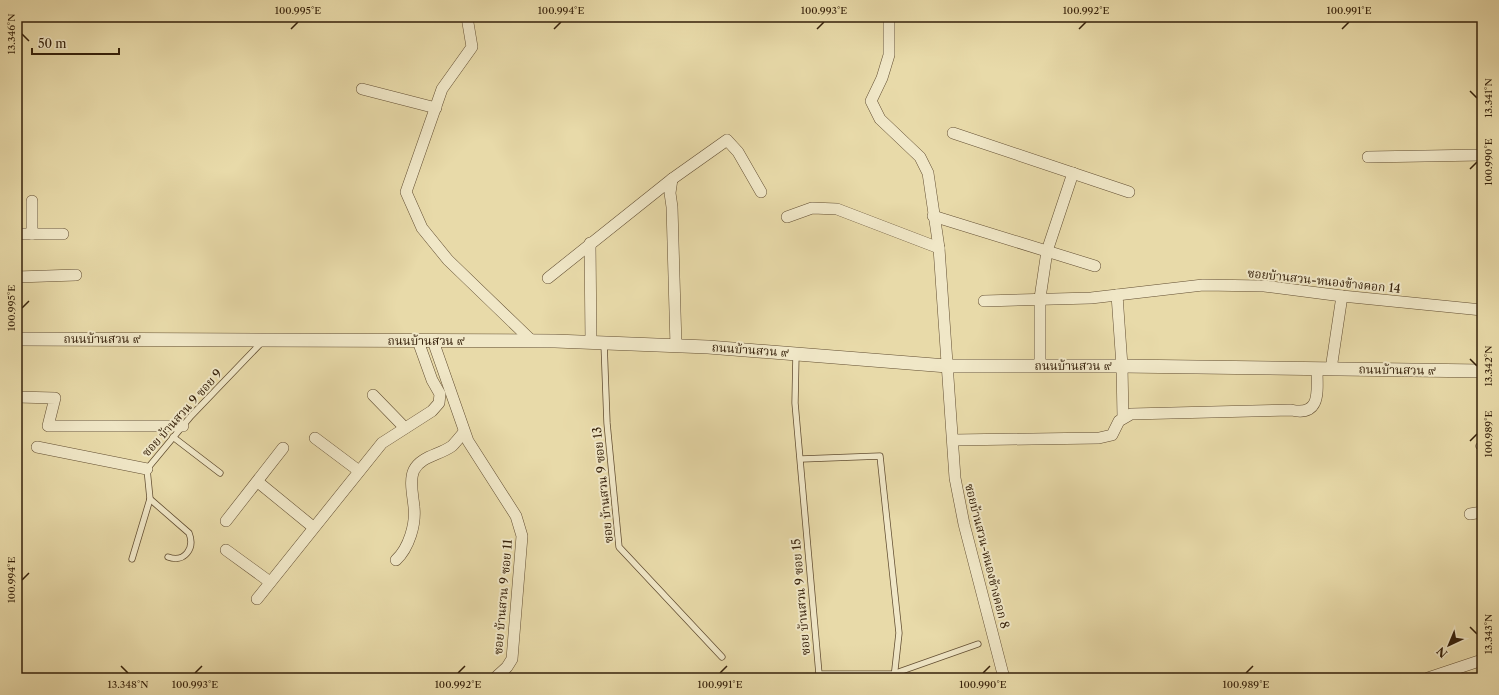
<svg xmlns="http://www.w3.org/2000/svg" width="1499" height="695" font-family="'Libre Caslon Text','Noto Serif Thai',serif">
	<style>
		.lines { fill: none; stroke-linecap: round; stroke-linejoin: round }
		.service-casing { stroke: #624e32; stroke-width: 7 }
		.minor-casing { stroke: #624e32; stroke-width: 12 }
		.tertiary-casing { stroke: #624e32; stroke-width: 14 }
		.service { stroke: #f0e7c7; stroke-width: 5.5 }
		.minor { stroke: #f0e7c7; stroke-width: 11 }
		.tertiary { stroke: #f0e7c7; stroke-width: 13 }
		.ticks { fill: none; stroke: #35200a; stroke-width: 1.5 }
		.labels { text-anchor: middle; stroke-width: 4; stroke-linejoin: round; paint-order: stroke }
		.street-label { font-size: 12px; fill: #35200a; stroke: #f0e7c7 }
		.neatline { fill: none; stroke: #35200a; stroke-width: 1.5 }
		.ticks-label { font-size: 10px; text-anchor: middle; fill: #35200a }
	</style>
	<rect width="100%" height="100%" fill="#e8daa9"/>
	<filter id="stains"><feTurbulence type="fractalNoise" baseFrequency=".005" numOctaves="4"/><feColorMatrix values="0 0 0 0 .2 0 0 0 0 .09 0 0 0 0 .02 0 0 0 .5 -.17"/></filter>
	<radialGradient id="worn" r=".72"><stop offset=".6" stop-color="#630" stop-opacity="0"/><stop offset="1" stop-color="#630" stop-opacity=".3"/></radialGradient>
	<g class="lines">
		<g class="service-casing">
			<g id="service">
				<path d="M604 343 607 423 619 547 722 657"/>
				<path d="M796 354 795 403 819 674H893L978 644"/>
				<path d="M173 437 220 473"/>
				<path d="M1479 446H1482"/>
				<path d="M801 459 880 456 899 633 894 678"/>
				<path d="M150 499 189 533C195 548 185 563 168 557"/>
				<path d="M132 559 150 499 147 469 191 416 262 342"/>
			</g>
		</g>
		<g class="minor-casing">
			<g id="minor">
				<path d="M467 17 472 47 442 89 406 192 422 228 448 260 532 341"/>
				<path d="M889 17V55L882 78 871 101 880 119 920 157 928 173 939 248 955 478 964 524 1004 678"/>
				<path d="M362 89 436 108"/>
				<path d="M953 133 1129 192"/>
				<path d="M1368 157 1482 155"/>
				<path d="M672 179 727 140 738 152 761 192"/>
				<path d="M933 216 1095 266"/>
				<path d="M787 217 812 208 837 209 939 248"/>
				<path d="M17 234H63"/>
				<path d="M32 234V201"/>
				<path d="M590 243 591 342"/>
				<path d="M17 277 76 275"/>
				<path d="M548 278 672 179 670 193 672 207 676 346"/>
				<path d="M1117 295 1122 366 1123 418"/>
				<path d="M984 301 1091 298 1203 285 1264 286 1342 296 1482 310"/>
				<path d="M433 341 468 441 516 516 522 536 512 659 507 667 495 678"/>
				<path d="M1040 366V298L1047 251 1073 173"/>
				<path d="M1331 369 1342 296"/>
				<path d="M373 395 405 428"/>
				<path d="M17 397 55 398 48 426H183"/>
				<path d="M315 438 359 471"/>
				<path d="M953 440 1099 438 1112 435 1119 421 1131 414 1291 410C1322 417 1317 390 1317 369"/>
				<path d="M37 447 147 469"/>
				<path d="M258 482 313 527"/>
				<path d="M1470 514 1482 512"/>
				<path d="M226 521 283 448"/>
				<path d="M226 550 270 582"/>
				<path d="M396 560C409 548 416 524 414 507 413 496 409 480 414 470 421 456 440 455 452 446 456 442 460 437 464 432"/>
				<path d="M257 599 382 443 432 411 439 403 440 394 432 380 418 341"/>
				<path d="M1428 678 1482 660"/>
			</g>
		</g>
		<g class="tertiary-casing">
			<path id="tertiary" d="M17 339 555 341 708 347 947 366H1122L1482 371"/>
		</g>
		<use href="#service" class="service"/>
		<use href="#minor" class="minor"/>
		<use href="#tertiary" class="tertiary"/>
	</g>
	<path class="ticks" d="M291 29 298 22M554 29 561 22M817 29 824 22M1079 29 1086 22M1342 29 1349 22M22 34 29 41M1470 91 1477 98M1470 169 1477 162M22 308 29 301M1470 359 1477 366M1470 441 1477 434M22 580 29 573M1470 627 1477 634M121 666 128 673M195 673 202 666M458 673 465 666M720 673 727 666M983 673 990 666M1246 673 1253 666"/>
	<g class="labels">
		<g class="street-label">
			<text transform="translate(1324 281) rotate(6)" y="4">ซอยบ้านสวน-หนองข้างคอก 14</text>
			<text x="102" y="343">ถนนบ้านสวน ๙</text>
			<text x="426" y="345">ถนนบ้านสวน ๙</text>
			<text transform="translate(750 350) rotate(4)" y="4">ถนนบ้านสวน ๙</text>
			<text x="1073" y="370">ถนนบ้านสวน ๙</text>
			<text transform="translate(1397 370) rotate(1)" y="4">ถนนบ้านสวน ๙</text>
			<text transform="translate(182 413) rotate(-48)" y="4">ซอย บ้านสวน 9 ซอย 9</text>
			<text transform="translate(603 485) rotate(-96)" y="4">ซอย บ้านสวน 9 ซอย 13</text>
			<text transform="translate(987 556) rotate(76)" y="4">ซอยบ้านสวน-หนองข้างคอก 8</text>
			<text transform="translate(503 597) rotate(-85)" y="4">ซอย บ้านสวน 9 ซอย 11</text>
			<text transform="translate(801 597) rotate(-95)" y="4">ซอย บ้านสวน 9 ซอย 15</text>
		</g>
	</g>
	<rect width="1499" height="695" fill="none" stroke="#e8daa9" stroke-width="44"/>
	<g transform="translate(1449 645) rotate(224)" stroke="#f0e7c7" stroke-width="3" paint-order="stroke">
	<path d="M0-3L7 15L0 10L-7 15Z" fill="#35200a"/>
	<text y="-6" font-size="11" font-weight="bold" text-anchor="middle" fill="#35200a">N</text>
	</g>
	<path d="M32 48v6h87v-6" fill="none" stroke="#35200a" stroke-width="2"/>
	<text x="38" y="48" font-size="12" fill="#35200a" stroke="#f0e7c7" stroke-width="3" paint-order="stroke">50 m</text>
	<rect x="22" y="22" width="1455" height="651" class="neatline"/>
	<g class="ticks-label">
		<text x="298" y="14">100.995°E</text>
		<text x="561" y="14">100.994°E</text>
		<text x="824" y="14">100.993°E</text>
		<text x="1086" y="14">100.992°E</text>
		<text x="1349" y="14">100.991°E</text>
		<text transform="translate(11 34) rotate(-90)" y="4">13.346°N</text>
		<text transform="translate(1488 98) rotate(-90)" y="4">13.341°N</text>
		<text transform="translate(1488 162) rotate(-90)" y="4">100.990°E</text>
		<text transform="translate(11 308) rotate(-90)" y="4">100.995°E</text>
		<text transform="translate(1488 366) rotate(-90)" y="4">13.342°N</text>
		<text transform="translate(1488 434) rotate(-90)" y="4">100.989°E</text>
		<text transform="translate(11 580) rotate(-90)" y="4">100.994°E</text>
		<text transform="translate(1488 634) rotate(-90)" y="4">13.343°N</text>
		<text x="128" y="688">13.348°N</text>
		<text x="195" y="688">100.993°E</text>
		<text x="458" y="688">100.992°E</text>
		<text x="720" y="688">100.991°E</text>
		<text x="983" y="688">100.990°E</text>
		<text x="1246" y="688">100.989°E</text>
	</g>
	<rect width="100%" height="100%" filter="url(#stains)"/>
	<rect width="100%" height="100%" fill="url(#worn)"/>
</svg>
